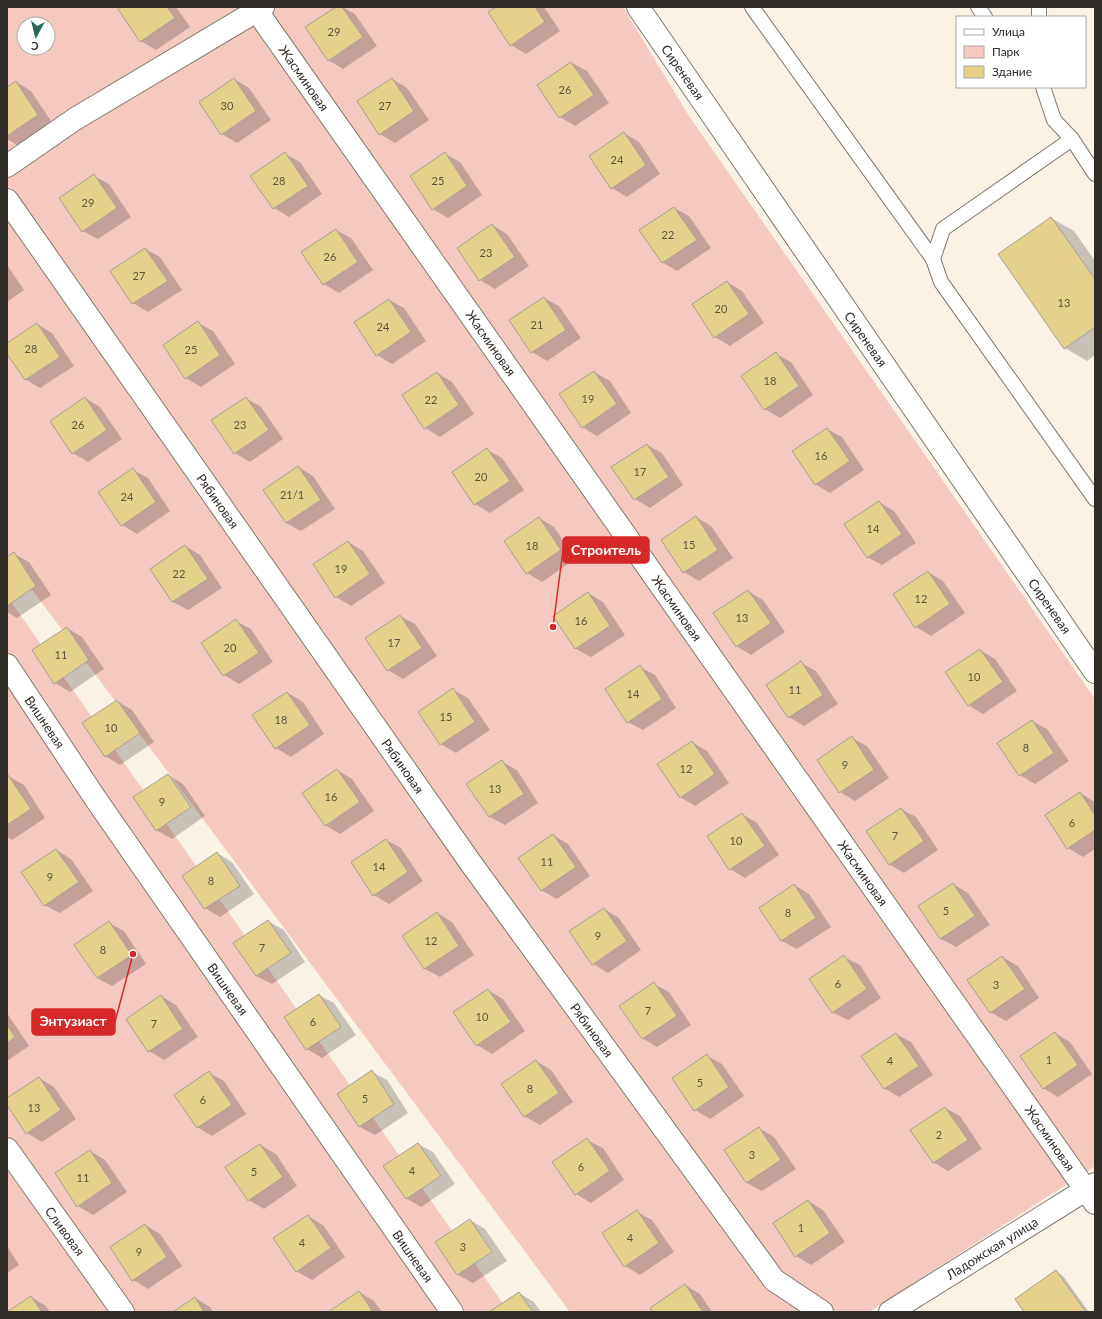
<svg xmlns="http://www.w3.org/2000/svg" width="1102" height="1319" font-family="Lato,sans-serif">
	<style>
		.green { fill: #f5c9bf; fill-rule: evenodd }
		.shadow { fill: #0003 }
		.building { fill: #e5d18c; stroke: #a4a194 }
		.lines { fill: none; stroke-linecap: round; stroke-linejoin: round }
		.lane-casing { stroke: #82796f; stroke-width: 16 }
		.street-casing { stroke: #82796f; stroke-width: 24 }
		.lane { stroke: #fff; stroke-width: 14 }
		.street { stroke: #fff; stroke-width: 22 }
		.labels { text-anchor: middle; stroke-width: 3.5; stroke-linejoin: round; paint-order: stroke }
		.number-label { font-size: 11px; fill: #5c5440 }
		.street-label { font-size: 13px; fill: #2f2b27; stroke: #fff }
		.leader { fill: none; stroke: #d62828; stroke-width: 1.5 }
		.callout-dot { fill: #d62828; stroke: #fff; stroke-width: 1.5 }
		.callout { fill: #d62828; stroke: #d62828; stroke-width: 1.5 }
		.callout-label { font-size: 14px; text-anchor: middle; font-weight: bold; fill: #fff }
	</style>
	<rect width="100%" height="100%" fill="#fbf2e6"/>
	<g class="green">
		<path d="M7 7H623L689 116 1095 699V1166L869 1312H570L7 556ZM24 24H48V48H24Z"/>
		<path d="M7 596 509 1312H7Z"/>
	</g>
	<g class="shadow">
		<path d="M122 7H176L190 27 156 50 141 41Z"/>
		<path d="M338 7H343L355 14 377 46 343 69 328 60Z"/>
		<path d="M497 7H544L560 31 526 54 511 45Z"/>
		<path d="M572 63 587 71 609 103 575 126 560 117 538 85Z"/>
		<path d="M234 79 249 88 271 120 237 143 222 134Z"/>
		<path d="M392 79 407 88 429 120 395 143 380 134Z"/>
		<path d="M16 82 31 91 53 124 19 146 7 139V88Z"/>
		<path d="M624 133 639 142 660 174 627 197 612 188Z"/>
		<path d="M285 154 300 162 322 194 289 217 274 208Z"/>
		<path d="M445 154 460 162 482 195 448 218 433 209Z"/>
		<path d="M94 176 109 184 131 217 98 239 83 231Z"/>
		<path d="M674 208 689 216 711 248 677 271 662 262Z"/>
		<path d="M1051 218 1074 231 1095 261V355L1087 361 1065 348Z"/>
		<path d="M492 225 507 234 529 266 495 289 480 280Z"/>
		<path d="M336 230 351 238 373 270 339 293 324 284 302 252Z"/>
		<path d="M145 249 160 257 182 290 148 312 133 303 111 271Z"/>
		<path d="M7 265 24 290 7 302Z"/>
		<path d="M727 282 742 291 764 323 730 346 715 337Z"/>
		<path d="M544 298 559 306 581 338 547 361 532 352Z"/>
		<path d="M389 300 404 308 426 341 392 364 377 355Z"/>
		<path d="M198 323 213 331 235 364 201 387 186 378Z"/>
		<path d="M37 324 52 333 74 366 40 388 25 379 7 352V345Z"/>
		<path d="M776 354 791 362 813 395 780 418 765 409Z"/>
		<path d="M594 372 610 381 631 413 597 436 582 427Z"/>
		<path d="M437 373 452 382 474 414 440 437 425 428Z"/>
		<path d="M85 398 100 407 122 439 88 462 73 453Z"/>
		<path d="M246 398 261 407 283 439 250 462 235 453Z"/>
		<path d="M827 429 842 437 864 470 830 493 815 484Z"/>
		<path d="M647 445 662 453 683 485 650 508 635 499Z"/>
		<path d="M487 450 502 458 524 490 490 513 475 504 454 472Z"/>
		<path d="M298 467 313 476 335 509 301 531 286 523Z"/>
		<path d="M133 470 148 478 170 511 137 534 122 525Z"/>
		<path d="M879 502 894 511 916 543 882 565 867 557Z"/>
		<path d="M696 517 711 526 733 558 699 581 684 572Z"/>
		<path d="M539 518 554 527 575 559 542 582 527 573Z"/>
		<path d="M348 542 363 551 385 583 351 606 336 597Z"/>
		<path d="M185 546 200 555 222 588 188 610 173 602 152 569Z"/>
		<path d="M14 554 29 562 51 595 17 618 7 612V558Z"/>
		<path d="M928 572 943 581 965 613 931 636 916 627Z"/>
		<path d="M748 591 763 600 785 632 751 655 736 646Z"/>
		<path d="M588 593 603 602 625 635 591 657 576 649 554 616Z"/>
		<path d="M400 616 415 624 437 656 403 679 388 670 366 638Z"/>
		<path d="M236 621 251 629 273 662 239 684 224 675Z"/>
		<path d="M67 628 82 637 104 669 70 692 55 683 33 651Z"/>
		<path d="M980 650 995 659 1017 691 983 714 968 705Z"/>
		<path d="M801 663 816 671 838 704 804 726 789 717Z"/>
		<path d="M640 667 655 675 676 708 643 730 628 722Z"/>
		<path d="M453 690 468 698 490 730 456 753 441 744Z"/>
		<path d="M288 693 303 702 324 734 291 757 276 748Z"/>
		<path d="M117 701 132 710 154 742 120 765 105 756Z"/>
		<path d="M1032 721 1047 729 1069 761 1035 784 1020 775 998 743Z"/>
		<path d="M852 738 867 746 889 778 855 801 840 792Z"/>
		<path d="M692 742 707 751 729 783 695 806 680 797Z"/>
		<path d="M502 762 517 770 538 803 505 825 490 817 468 784Z"/>
		<path d="M337 770 352 779 374 811 340 834 325 825Z"/>
		<path d="M168 775 183 784 205 816 172 839 156 830Z"/>
		<path d="M8 776 24 785 45 818 12 840 7 837V777Z"/>
		<path d="M1080 793 1095 802V849L1083 857 1068 848Z"/>
		<path d="M901 809 916 817 938 850 904 873 889 864Z"/>
		<path d="M742 814 757 823 779 855 745 878 730 869Z"/>
		<path d="M553 835 568 844 590 876 557 899 541 890Z"/>
		<path d="M386 840 401 848 423 881 389 904 374 895Z"/>
		<path d="M56 850 71 859 93 891 60 913 44 905Z"/>
		<path d="M217 853 232 862 254 894 220 917 205 908 183 876Z"/>
		<path d="M953 884 968 893 990 925 956 947 941 939 919 907Z"/>
		<path d="M794 885 809 894 831 927 797 949 782 941 760 908Z"/>
		<path d="M604 909 619 918 641 950 608 973 593 964Z"/>
		<path d="M437 913 452 922 474 955 440 977 425 969 403 936Z"/>
		<path d="M268 921 284 930 305 962 272 984 256 976 235 944Z"/>
		<path d="M109 923 124 931 146 964 112 986 97 978Z"/>
		<path d="M844 957 860 965 881 998 848 1020 832 1012Z"/>
		<path d="M1002 957 1018 966 1039 998 1006 1021 990 1012Z"/>
		<path d="M654 984 669 992 691 1025 657 1047 642 1038Z"/>
		<path d="M488 990 503 999 525 1031 492 1054 477 1045Z"/>
		<path d="M319 995 334 1003 356 1035 322 1058 307 1049Z"/>
		<path d="M161 996 176 1005 198 1037 164 1060 149 1051Z"/>
		<path d="M7 1013 29 1046 7 1061Z"/>
		<path d="M1055 1033 1070 1042 1092 1074 1058 1097 1043 1088Z"/>
		<path d="M896 1034 911 1042 933 1075 899 1097 884 1088Z"/>
		<path d="M707 1056 722 1064 744 1096 710 1119 695 1110Z"/>
		<path d="M536 1061 551 1070 573 1102 540 1125 524 1116Z"/>
		<path d="M372 1072 387 1080 408 1113 375 1135 360 1127 338 1094Z"/>
		<path d="M209 1073 224 1081 246 1114 212 1136 197 1127Z"/>
		<path d="M39 1078 54 1087 76 1119 42 1142 27 1133 7 1103V1100Z"/>
		<path d="M945 1108 960 1116 982 1149 948 1171 933 1162Z"/>
		<path d="M759 1128 774 1137 796 1169 762 1191 747 1183Z"/>
		<path d="M587 1140 603 1148 624 1180 591 1203 576 1194Z"/>
		<path d="M418 1144 433 1152 455 1184 421 1207 406 1198Z"/>
		<path d="M260 1145 276 1154 297 1186 264 1209 249 1200Z"/>
		<path d="M90 1151 105 1160 127 1192 93 1215 78 1206Z"/>
		<path d="M808 1201 823 1210 845 1242 811 1265 796 1256Z"/>
		<path d="M637 1212 652 1220 674 1252 640 1275 625 1266Z"/>
		<path d="M308 1216 323 1225 345 1257 312 1280 296 1271Z"/>
		<path d="M470 1220 485 1229 507 1261 473 1283 458 1275 436 1243Z"/>
		<path d="M145 1225 160 1234 182 1266 148 1289 133 1280Z"/>
		<path d="M7 1246 19 1265 7 1273Z"/>
		<path d="M1056 1271 1063 1276 1089 1312H1025Z"/>
		<path d="M685 1285 700 1294 712 1312H654Z"/>
		<path d="M359 1292 374 1301 382 1312H330Z"/>
		<path d="M519 1293 534 1302 541 1312H491Z"/>
		<path d="M31 1297 46 1306 50 1312H9Z"/>
		<path d="M195 1298 210 1307 213 1312H174Z"/>
	</g>
	<g class="building">
		<path d="M120 7H167L175 18 140 42 118 9Z"/>
		<path d="M336 7H342L363 37 328 61 305 27Z"/>
		<path d="M496 7H535L545 22 510 46 488 12Z"/>
		<path d="M571 62 594 95 559 118 537 85Z"/>
		<path d="M234 78 256 111 221 135 199 102Z"/>
		<path d="M392 78 414 111 379 135 357 101Z"/>
		<path d="M16 81 38 115 7 136V87Z"/>
		<path d="M624 132 646 165 611 189 589 156Z"/>
		<path d="M285 152 308 186 273 209 250 176Z"/>
		<path d="M445 152 467 186 432 210 410 176Z"/>
		<path d="M94 174 117 208 82 232 59 198Z"/>
		<path d="M674 207 697 240 662 263 639 230Z"/>
		<path d="M1051 217 1095 279V327L1064 349 998 254Z"/>
		<path d="M492 224 515 257 479 281 457 248Z"/>
		<path d="M336 229 358 262 323 285 301 252Z"/>
		<path d="M145 248 168 281 132 304 110 271Z"/>
		<path d="M727 281 749 314 714 338 692 304Z"/>
		<path d="M544 297 566 330 531 353 509 320Z"/>
		<path d="M389 299 411 332 376 356 354 322Z"/>
		<path d="M198 321 220 355 185 379 163 345Z"/>
		<path d="M37 323 60 357 25 380 7 354V343Z"/>
		<path d="M776 352 799 386 764 410 741 376Z"/>
		<path d="M594 371 617 404 582 428 559 394Z"/>
		<path d="M437 372 459 405 424 429 402 395Z"/>
		<path d="M85 397 107 430 72 454 50 421Z"/>
		<path d="M246 397 269 430 234 454 211 420Z"/>
		<path d="M827 428 850 461 815 485 792 451Z"/>
		<path d="M647 444 669 477 634 500 611 467Z"/>
		<path d="M487 448 510 481 474 505 452 472Z"/>
		<path d="M298 466 321 500 286 523 263 490Z"/>
		<path d="M133 468 156 502 121 526 98 492Z"/>
		<path d="M879 501 902 534 867 558 844 524Z"/>
		<path d="M696 516 718 550 683 573 661 540Z"/>
		<path d="M539 517 561 550 526 574 504 541Z"/>
		<path d="M348 541 370 574 335 598 313 564Z"/>
		<path d="M185 545 208 579 172 602 150 569Z"/>
		<path d="M14 552 36 586 7 606V557Z"/>
		<path d="M928 571 950 604 915 628 893 594Z"/>
		<path d="M748 590 771 623 736 647 713 613Z"/>
		<path d="M588 592 610 626 575 649 553 616Z"/>
		<path d="M400 615 422 648 387 671 365 638Z"/>
		<path d="M236 619 259 653 223 676 201 643Z"/>
		<path d="M67 627 89 660 54 684 32 650Z"/>
		<path d="M980 649 1003 682 968 706 945 672Z"/>
		<path d="M801 661 823 695 788 718 766 685Z"/>
		<path d="M640 665 662 699 627 723 605 689Z"/>
		<path d="M453 688 475 722 440 745 418 712Z"/>
		<path d="M287 692 310 725 275 749 252 715Z"/>
		<path d="M117 700 140 733 105 757 82 723Z"/>
		<path d="M1032 720 1054 753 1019 776 997 743Z"/>
		<path d="M852 736 874 770 839 793 817 760Z"/>
		<path d="M692 741 715 774 680 798 657 764Z"/>
		<path d="M502 760 524 794 489 817 466 784Z"/>
		<path d="M337 769 360 802 325 826 302 793Z"/>
		<path d="M168 774 191 807 156 831 133 797Z"/>
		<path d="M8 775 31 809 7 825V776Z"/>
		<path d="M1080 792 1095 815V830L1067 849 1045 815Z"/>
		<path d="M901 808 924 841 889 865 866 831Z"/>
		<path d="M742 813 765 846 729 870 707 836Z"/>
		<path d="M553 834 576 867 541 891 518 858Z"/>
		<path d="M386 839 408 872 373 896 351 862Z"/>
		<path d="M56 849 79 882 44 906 21 872Z"/>
		<path d="M217 852 240 886 204 909 182 876Z"/>
		<path d="M953 883 975 916 940 939 918 906Z"/>
		<path d="M794 884 816 918 781 941 759 908Z"/>
		<path d="M604 908 627 941 592 965 569 931Z"/>
		<path d="M437 912 459 946 424 969 402 936Z"/>
		<path d="M268 920 291 953 256 976 233 943Z"/>
		<path d="M109 921 132 955 97 978 74 945Z"/>
		<path d="M844 955 867 989 832 1013 809 979Z"/>
		<path d="M1002 956 1025 989 990 1013 967 980Z"/>
		<path d="M654 982 677 1016 642 1039 619 1006Z"/>
		<path d="M488 989 511 1022 476 1046 453 1012Z"/>
		<path d="M319 994 341 1027 306 1050 284 1017Z"/>
		<path d="M161 995 183 1029 148 1052 126 1019Z"/>
		<path d="M7 1025 15 1037 7 1043Z"/>
		<path d="M1055 1032 1078 1065 1043 1089 1020 1056Z"/>
		<path d="M896 1033 919 1066 884 1089 861 1056Z"/>
		<path d="M707 1054 729 1087 694 1111 672 1078Z"/>
		<path d="M536 1060 559 1093 524 1117 501 1084Z"/>
		<path d="M372 1070 394 1104 359 1127 337 1094Z"/>
		<path d="M209 1071 232 1105 197 1128 174 1095Z"/>
		<path d="M39 1077 61 1110 26 1134 7 1105V1098Z"/>
		<path d="M945 1107 968 1140 933 1163 910 1130Z"/>
		<path d="M759 1127 781 1160 746 1183 724 1150Z"/>
		<path d="M587 1138 610 1171 575 1195 552 1162Z"/>
		<path d="M418 1143 441 1176 406 1199 383 1166Z"/>
		<path d="M260 1144 283 1177 248 1201 225 1167Z"/>
		<path d="M90 1150 112 1183 77 1207 55 1173Z"/>
		<path d="M808 1200 830 1233 795 1257 773 1223Z"/>
		<path d="M637 1210 659 1243 624 1267 602 1233Z"/>
		<path d="M308 1215 331 1248 296 1272 273 1238Z"/>
		<path d="M470 1219 492 1252 457 1275 435 1242Z"/>
		<path d="M145 1224 167 1257 132 1281 110 1247Z"/>
		<path d="M1056 1270 1086 1312H1024L1015 1299Z"/>
		<path d="M685 1284 703 1312H653L650 1308Z"/>
		<path d="M359 1291 373 1312H328Z"/>
		<path d="M519 1292 533 1312H489Z"/>
		<path d="M31 1296 42 1312H7Z"/>
		<path d="M195 1297 204 1312H173Z"/>
	</g>
	<g class="lines">
		<g class="lane-casing">
			<g id="lane">
				<path d="M752 7 933 259"/>
				<path d="M978 7 985 17"/>
				<path d="M1039 17V7"/>
				<path d="M1043 87 1054 120 1072 139 1095 174"/>
				<path d="M1072 139 943 229 933 259 941 282 1095 499"/>
			</g>
		</g>
		<g class="street-casing">
			<g id="street">
				<path d="M254 7 1095 1203"/>
				<path d="M638 7 1095 672"/>
				<path d="M7 166 75 119 263 7"/>
				<path d="M7 200 470 862 774 1280 822 1312"/>
				<path d="M7 665 95 798 452 1312"/>
				<path d="M7 1149 123 1312"/>
				<path d="M890 1312 1095 1184"/>
			</g>
		</g>
		<use href="#lane" class="lane"/>
		<use href="#street" class="street"/>
	</g>
	<g class="labels">
		<g class="number-label">
			<text x="334" y="36">29</text>
			<text x="565" y="94">26</text>
			<text x="227" y="110">30</text>
			<text x="385" y="110">27</text>
			<text x="617" y="164">24</text>
			<text x="279" y="185">28</text>
			<text x="438" y="185">25</text>
			<text x="88" y="207">29</text>
			<text x="668" y="239">22</text>
			<text x="486" y="257">23</text>
			<text x="330" y="261">26</text>
			<text x="139" y="280">27</text>
			<text x="1064" y="307">13</text>
			<text x="721" y="313">20</text>
			<text x="537" y="329">21</text>
			<text x="383" y="331">24</text>
			<text x="31" y="353">28</text>
			<text x="191" y="354">25</text>
			<text x="770" y="385">18</text>
			<text x="588" y="403">19</text>
			<text x="431" y="404">22</text>
			<text x="78" y="429">26</text>
			<text x="240" y="429">23</text>
			<text x="821" y="460">16</text>
			<text x="640" y="476">17</text>
			<text x="481" y="481">20</text>
			<text x="292" y="499">21/1</text>
			<text x="127" y="501">24</text>
			<text x="873" y="533">14</text>
			<text x="689" y="549">15</text>
			<text x="532" y="550">18</text>
			<text x="341" y="573">19</text>
			<text x="179" y="578">22</text>
			<text x="921" y="603">12</text>
			<text x="742" y="622">13</text>
			<text x="581" y="625">16</text>
			<text x="394" y="647">17</text>
			<text x="230" y="652">20</text>
			<text x="61" y="659">11</text>
			<text x="974" y="681">10</text>
			<text x="795" y="694">11</text>
			<text x="633" y="698">14</text>
			<text x="446" y="721">15</text>
			<text x="281" y="724">18</text>
			<text x="111" y="732">10</text>
			<text x="1026" y="752">8</text>
			<text x="845" y="769">9</text>
			<text x="686" y="773">12</text>
			<text x="495" y="793">13</text>
			<text x="331" y="801">16</text>
			<text x="162" y="806">9</text>
			<text x="1072" y="827">6</text>
			<text x="895" y="840">7</text>
			<text x="736" y="845">10</text>
			<text x="547" y="866">11</text>
			<text x="379" y="871">14</text>
			<text x="50" y="881">9</text>
			<text x="211" y="885">8</text>
			<text x="946" y="915">5</text>
			<text x="788" y="917">8</text>
			<text x="598" y="940">9</text>
			<text x="431" y="945">12</text>
			<text x="262" y="952">7</text>
			<text x="103" y="954">8</text>
			<text x="838" y="988">6</text>
			<text x="996" y="989">3</text>
			<text x="648" y="1015">7</text>
			<text x="482" y="1021">10</text>
			<text x="313" y="1026">6</text>
			<text x="154" y="1028">7</text>
			<text x="1049" y="1064">1</text>
			<text x="890" y="1065">4</text>
			<text x="700" y="1087">5</text>
			<text x="530" y="1093">8</text>
			<text x="365" y="1103">5</text>
			<text x="203" y="1104">6</text>
			<text x="34" y="1112">13</text>
			<text x="939" y="1139">2</text>
			<text x="752" y="1159">3</text>
			<text x="581" y="1171">6</text>
			<text x="412" y="1175">4</text>
			<text x="254" y="1176">5</text>
			<text x="83" y="1182">11</text>
			<text x="801" y="1232">1</text>
			<text x="630" y="1242">4</text>
			<text x="302" y="1247">4</text>
			<text x="463" y="1251">3</text>
			<text x="139" y="1256">9</text>
		</g>
		<g class="street-label">
			<text transform="translate(683 72) rotate(55)" y="5">Сиреневая</text>
			<text transform="translate(304 78) rotate(55)" y="5">Жасминовая</text>
			<text transform="translate(866 339) rotate(55)" y="5">Сиреневая</text>
			<text transform="translate(491 343) rotate(55)" y="5">Жасминовая</text>
			<text transform="translate(218 501) rotate(55)" y="5">Рябиновая</text>
			<text transform="translate(1050 606) rotate(55)" y="5">Сиреневая</text>
			<text transform="translate(677 608) rotate(55)" y="5">Жасминовая</text>
			<text transform="translate(45 722) rotate(56)" y="5">Вишневая</text>
			<text transform="translate(403 766) rotate(55)" y="5">Рябиновая</text>
			<text transform="translate(863 873) rotate(55)" y="5">Жасминовая</text>
			<text transform="translate(228 989) rotate(55)" y="5">Вишневая</text>
			<text transform="translate(592 1030) rotate(54)" y="5">Рябиновая</text>
			<text transform="translate(1050 1138) rotate(55)" y="5">Жасминовая</text>
			<text transform="translate(65 1231) rotate(54)" y="5">Сливовая</text>
			<text transform="translate(992 1248) rotate(-32)" y="5">Ладожская улица</text>
			<text transform="translate(413 1256) rotate(55)" y="5">Вишневая</text>
		</g>
	</g>
	<path class="leader" d="M553 627L563 550M133 954L115 1022"/>
	<g class="callout-dot">
		<circle cx="553" cy="627" r="4"/>
		<circle cx="133" cy="954" r="4"/>
	</g>
	<g class="callout">
		<rect x="563" y="537" width="86" height="26" rx="4"/>
		<rect x="32" y="1009" width="83" height="26" rx="4"/>
	</g>
	<g class="callout-label">
		<text x="606" y="555">Строитель</text>
		<text x="73" y="1026">Энтузиаст</text>
	</g>
	<rect width="1102" height="1319" fill="none" stroke="#2f2b27" stroke-width="16"/>
	<rect x="956" y="16" width="130" height="72" fill="#ffffff" stroke="#acaaa9"/>
	<rect x="964" y="29" width="20" height="6" fill="#ffffff" stroke="#acaaa9"/>
	<text x="992" y="36" font-size="12" fill="#2f2b27">Улица</text>
	<rect x="964" y="46" width="20" height="12" fill="#f5c9bf" stroke="#acaaa9"/>
	<text x="992" y="56" font-size="12" fill="#2f2b27">Парк</text>
	<rect x="964" y="66" width="20" height="12" fill="#e5d18c" stroke="#acaaa9"/>
	<text x="992" y="76" font-size="12" fill="#2f2b27">Здание</text>
	<g transform="translate(36 36) rotate(187)"><circle r="19" fill="#ffffff" stroke="#acaaa9"/>
	<path d="M0-3L7 15L0 10L-7 15Z" fill="#266959"/>
	<text y="-6" font-size="11" font-weight="bold" text-anchor="middle" fill="#2f2b27">С</text>
	</g>
</svg>
